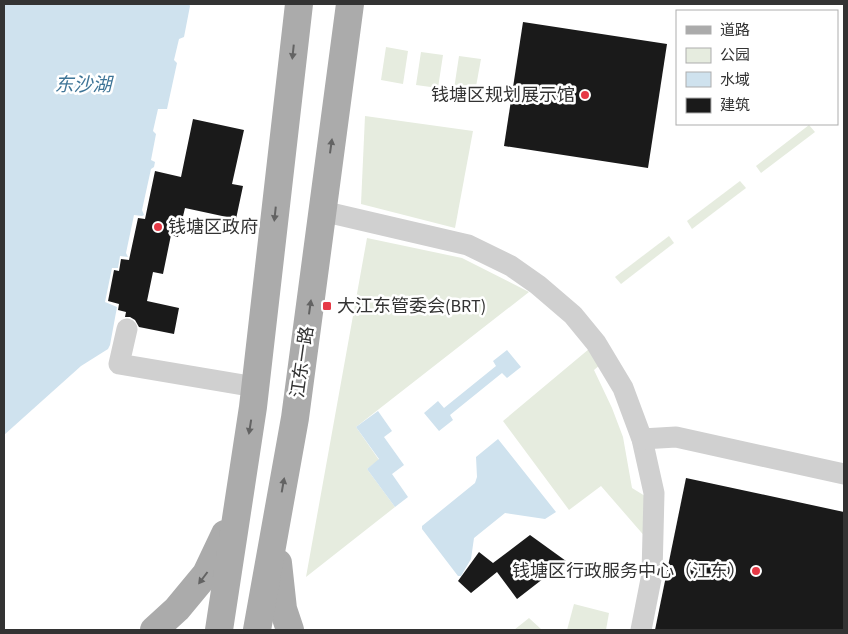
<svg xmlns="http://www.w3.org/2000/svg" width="848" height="634" font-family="'Source Sans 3','Noto Sans SC',sans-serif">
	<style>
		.green { fill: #e6ecdf }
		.water { fill: #cfe2ee }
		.building { fill: #1a1a1a }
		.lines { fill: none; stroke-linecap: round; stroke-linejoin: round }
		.minor { stroke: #d0d0d0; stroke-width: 21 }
		.major { stroke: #ababab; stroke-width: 28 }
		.oneway { fill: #636363 }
		.poi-dot { fill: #e63946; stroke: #fff; stroke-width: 2 }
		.labels { text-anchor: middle; stroke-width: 5; stroke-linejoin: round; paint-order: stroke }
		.poi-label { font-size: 18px; fill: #333; stroke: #fff; text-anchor: end }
		.street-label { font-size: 18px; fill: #333; stroke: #fff }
		.water-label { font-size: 19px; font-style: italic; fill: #3f7597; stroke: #fff }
	</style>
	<rect width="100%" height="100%" fill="#fff"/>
	<g class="green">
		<path d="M386 47 408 51 403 84 381 80Z"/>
		<path d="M421 52 443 55 438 88 416 85Z"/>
		<path d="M459 56 481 59 475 92 454 89Z"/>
		<path d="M365 116 473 131 455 228 361 204Z"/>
		<path d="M809 125 815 132 761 173 756 166Z"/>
		<path d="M740 181 746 188 692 229 687 221Z"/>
		<path d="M669 236 674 243 621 284 615 277Z"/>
		<path d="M367 238 462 258 529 292 356 427 379 460 367 469 395 507 306 577Z"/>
		<path d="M589 349 601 364 594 370 612 408 623 437 632 488 645 496 647 539 601 486 569 510 503 421Z"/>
		<path d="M574 604 609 613 606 630H567Z"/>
		<path d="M529 618 542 630H514Z"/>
	</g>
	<g class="water">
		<path d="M4 4H189L190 6 184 37 179 39 174 60 177 63 167 109H158L153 131 156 134 151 160 155 162 154 167 151 169 142 210 144 215 142 216 134 215 126 253 128 257 120 256 118 268H112L105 302 117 307 110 345 108 349 81 366 4 435Z"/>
		<path d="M507 350 521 367 507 378 502 373 450 415 453 420 439 431 424 413 438 401 444 408 496 366 493 361Z"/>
		<path d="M378 411 392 431 384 437 404 465 392 474 408 497 395 507 367 469 379 459 356 427Z"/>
		<path d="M498 439 556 512 545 519 505 513 474 538 471 559 461 576H458L422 529V526L475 483 477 477 476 457Z"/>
	</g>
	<g class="building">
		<path d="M523 22 667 44 648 168 504 146Z"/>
		<path d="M193 119 244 130 232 184 243 186 236 219 185 208 178 237 171 235 163 274 153 272 147 301 179 308 174 334 139 327 135 320 130 317H125L126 312 118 310 119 304 108 301 114 270 119 271 121 259 129 260 138 218 145 219 155 171 181 177Z"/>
		<path d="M686 478 844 512V630H655Z"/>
		<path d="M530 535 566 561 517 599 497 572 471 593 458 581 479 552 493 563Z"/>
	</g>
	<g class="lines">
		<g class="minor">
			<path d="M322 211 468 245 511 266 538 285 573 315 596 343 623 388 642 439 654 493 652 574 641 630"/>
			<path d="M127 329 119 364 255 387"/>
			<path d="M642 439 676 437 844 474"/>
		</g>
		<g class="major">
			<path d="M278 563 283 609 290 630"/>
			<path d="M154 630 177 609 206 574 225 534"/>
			<path d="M219 630 253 407 299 4"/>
			<path d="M257 630 295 418 350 4"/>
		</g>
	</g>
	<defs><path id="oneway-solid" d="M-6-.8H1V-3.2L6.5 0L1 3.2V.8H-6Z" transform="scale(1.25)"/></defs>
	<g class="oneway">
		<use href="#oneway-solid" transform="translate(293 52) rotate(96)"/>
		<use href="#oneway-solid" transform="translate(331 146) rotate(-82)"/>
		<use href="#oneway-solid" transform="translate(275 214) rotate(96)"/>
		<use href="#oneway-solid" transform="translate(310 307) rotate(-82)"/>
		<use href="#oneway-solid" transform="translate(250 427) rotate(99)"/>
		<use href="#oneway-solid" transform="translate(283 485) rotate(-80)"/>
		<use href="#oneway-solid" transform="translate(203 578) rotate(127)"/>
	</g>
	<g class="poi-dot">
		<circle cx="585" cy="95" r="5"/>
		<circle cx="158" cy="227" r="5"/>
		<rect x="322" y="301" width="10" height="10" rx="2.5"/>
		<circle cx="756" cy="571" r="5"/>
	</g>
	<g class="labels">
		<g class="poi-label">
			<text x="575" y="101">钱塘区规划展示馆</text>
			<text x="168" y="233" text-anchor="start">钱塘区政府</text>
			<text x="337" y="312" text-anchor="start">大江东管委会(BRT)</text>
			<text x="746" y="577">钱塘区行政服务中心（江东）</text>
		</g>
		<g class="street-label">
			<text transform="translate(302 362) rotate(-82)" y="6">江东一路</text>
		</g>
		<g class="water-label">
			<text x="83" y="91">东沙湖</text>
		</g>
	</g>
	<rect width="848" height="634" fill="none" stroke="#333333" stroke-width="10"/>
	<rect x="676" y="10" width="162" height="115" fill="#ffffff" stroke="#adadad"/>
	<rect x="686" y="26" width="25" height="8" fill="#ababab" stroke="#adadad"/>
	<text x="720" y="35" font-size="15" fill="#333333">道路</text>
	<rect x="686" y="48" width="25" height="15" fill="#e6ecdf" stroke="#adadad"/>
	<text x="720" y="60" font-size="15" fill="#333333">公园</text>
	<rect x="686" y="72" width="25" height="15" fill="#cfe2ee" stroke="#adadad"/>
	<text x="720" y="85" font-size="15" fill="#333333">水域</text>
	<rect x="686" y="98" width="25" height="15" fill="#1a1a1a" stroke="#adadad"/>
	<text x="720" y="110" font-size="15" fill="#333333">建筑</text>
</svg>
